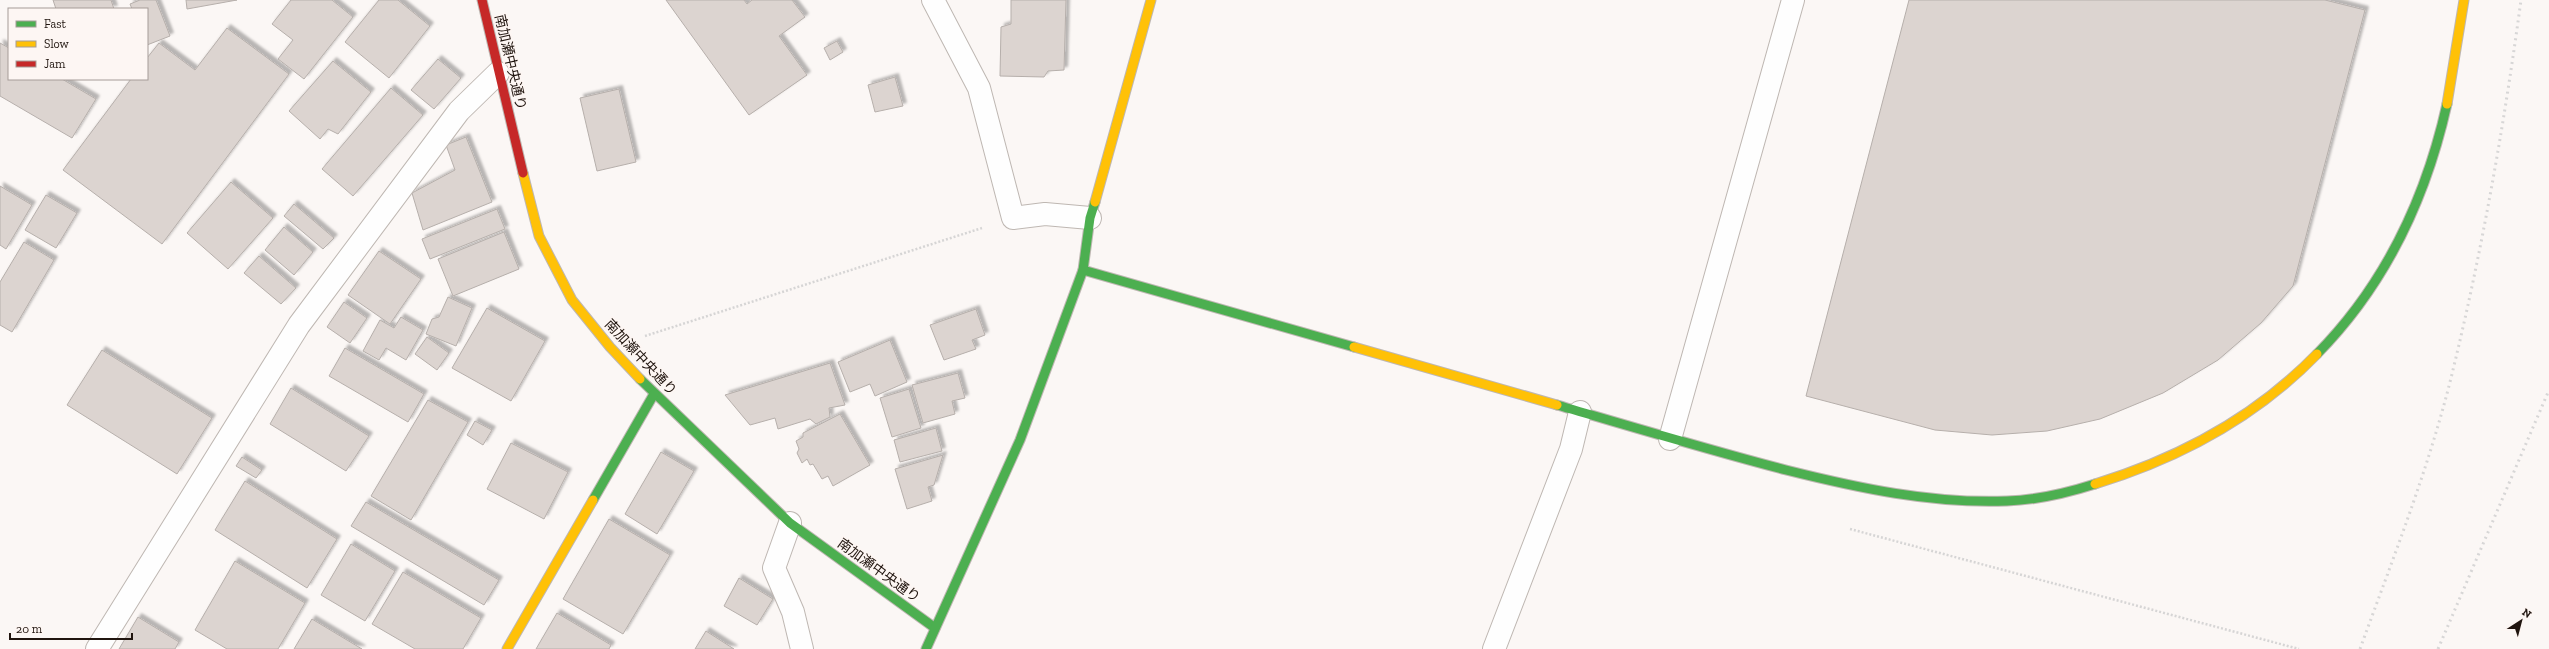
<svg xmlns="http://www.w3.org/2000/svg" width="2549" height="649" font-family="'Zilla Slab','Noto Sans JP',serif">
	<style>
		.building { fill: #dcd4d0; stroke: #b6afab; filter: url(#shadow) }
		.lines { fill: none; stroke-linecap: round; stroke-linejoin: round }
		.lane-casing { stroke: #beb7b2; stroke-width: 24 }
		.street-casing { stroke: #beb7b2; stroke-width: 24 }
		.fast-casing { stroke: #beb7b2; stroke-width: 11 }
		.slow-casing { stroke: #beb7b2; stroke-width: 11 }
		.jam-casing { stroke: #beb7b2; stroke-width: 11 }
		.path { stroke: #d6d5d5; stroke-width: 2.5; stroke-dasharray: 2 2; stroke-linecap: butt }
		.lane { stroke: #fefefe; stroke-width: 22 }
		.street { stroke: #fefefe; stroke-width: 22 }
		.fast { stroke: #4caf50; stroke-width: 9 }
		.slow { stroke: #ffc107; stroke-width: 9 }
		.jam { stroke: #c62828; stroke-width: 9 }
		.rail { stroke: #d7d6d6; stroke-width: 3; stroke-dasharray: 2 4; stroke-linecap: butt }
		.labels { text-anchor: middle; stroke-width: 3.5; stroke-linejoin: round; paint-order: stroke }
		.street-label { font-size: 14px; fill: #20150f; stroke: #fdf6f3 }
	</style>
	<defs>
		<filter id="shadow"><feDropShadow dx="3.5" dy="-3.5" stdDeviation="1" flood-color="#0004"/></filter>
	</defs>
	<rect width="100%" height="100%" fill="#fbf7f5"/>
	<g class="building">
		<path d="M53 0H111L114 9H56Z"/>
		<path d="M140 0H156L170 36 147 45V9H132L130 4Z"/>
		<path d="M186 0H237L187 9Z"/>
		<path d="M291 0H332L353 17 304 79 278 59 293 40 272 24Z"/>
		<path d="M379 0H398L430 26 389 78 345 42Z"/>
		<path d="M666 0H744L747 4 752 0H792L805 17 779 36 807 75 749 115Z"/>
		<path d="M1011 0H1066L1064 70 1048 71 1044 77 1000 76 1001 27 1011 24Z"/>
		<path d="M1909 0H2325L2365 10 2293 286 2261 323 2218 360 2163 393 2100 419 2047 431 1992 435 1935 430 1806 396Z"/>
		<path d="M227 28 289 74 162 244 63 170 131 79H147V58L159 43 195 70Z"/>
		<path d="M837 41 843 52 830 60 824 48Z"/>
		<path d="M0 43 9 48V79H62L96 99 72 138 0 96Z"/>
		<path d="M438 59 461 78 434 109 411 90Z"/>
		<path d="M333 61 371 92 338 134 328 129 320 139 289 111Z"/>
		<path d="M895 77 903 106 875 112 868 85Z"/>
		<path d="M391 88 423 115 353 196 322 169Z"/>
		<path d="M619 89 636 162 597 171 580 98Z"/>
		<path d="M466 137 492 202 423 230 412 193 455 170 446 145Z"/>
		<path d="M231 182 273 218 228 269 187 233Z"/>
		<path d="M0 186 32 205 6 249 0 245Z"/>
		<path d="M46 195 77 213 56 248 25 230Z"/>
		<path d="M294 204 334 238 323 249 284 216Z"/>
		<path d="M497 209 505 229 430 259 422 239Z"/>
		<path d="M284 227 313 252 294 275 265 250Z"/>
		<path d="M504 232 519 269 453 296 438 259Z"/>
		<path d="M24 242 54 260 12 332 0 325V282Z"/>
		<path d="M379 251 421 279 390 324 348 295Z"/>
		<path d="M259 256 296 288 281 304 244 273Z"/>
		<path d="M448 297 472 308 456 346 426 334 432 319 439 317Z"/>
		<path d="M344 302 367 318 350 343 327 327Z"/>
		<path d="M487 308 545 341 511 401 452 368Z"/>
		<path d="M976 309 985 335 972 340 976 349 944 360 930 325Z"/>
		<path d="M401 317 423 330 406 360 386 348 379 360 363 351 380 320 394 328Z"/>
		<path d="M427 337 449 353 437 370 415 354Z"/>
		<path d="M890 340 907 382 875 396 870 384 850 392 838 362Z"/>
		<path d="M345 348 424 394 408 422 329 376Z"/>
		<path d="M102 350 212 418 177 474 67 405Z"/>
		<path d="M830 363 845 405 829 408 830 417 816 424 810 419 778 429 775 418 750 425 725 395Z"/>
		<path d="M958 373 965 398 952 401 955 414 923 423 912 385Z"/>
		<path d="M291 388 369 436 346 471 270 424Z"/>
		<path d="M909 389 921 428 892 437 880 398Z"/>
		<path d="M428 400 468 422 411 520 371 496Z"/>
		<path d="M840 414 870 465 833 486 828 476 822 479 813 464 810 465 807 459 802 463 797 453 799 449 796 441 803 437V433Z"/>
		<path d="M475 421 492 430 483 445 467 435Z"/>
		<path d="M936 428 942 451 900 462 894 440Z"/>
		<path d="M511 443 568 472 544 519 487 489Z"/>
		<path d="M661 452 694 471 657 534 625 514Z"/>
		<path d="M943 455 934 485 928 487 932 501 907 509 895 469Z"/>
		<path d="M242 457 262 470 256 478 236 466Z"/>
		<path d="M245 481 337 539 307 588 215 530Z"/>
		<path d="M366 502 499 580 484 605 351 526Z"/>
		<path d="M609 519 670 555 623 634 563 599Z"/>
		<path d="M351 544 395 571 365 621 321 595Z"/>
		<path d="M235 561 305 603 278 649H227L195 630Z"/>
		<path d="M403 572 481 618 463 649H415L372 624Z"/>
		<path d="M739 578 773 599 757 625 724 606Z"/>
		<path d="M557 613 611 645 609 649H536Z"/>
		<path d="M138 617 179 642 175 649H119Z"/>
		<path d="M312 619 362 649H294Z"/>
		<path d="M706 631 734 649H695Z"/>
	</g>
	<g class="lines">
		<g class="lane-casing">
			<g id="lane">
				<path d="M933 0 979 88 1013 218 1045 214 1090 218"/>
				<path d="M1670 439 1793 0"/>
				<path d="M1494 649 1571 449 1580 412"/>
			</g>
		</g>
		<g class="street-casing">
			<g id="street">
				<path d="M790 523 774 568 793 612 802 649"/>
				<path d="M97 649 299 325 459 111 498 73"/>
			</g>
		</g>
		<g class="fast-casing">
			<g id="fast">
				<path d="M1083 270 1354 347"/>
				<path d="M2317 354C2385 285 2426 198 2447 104"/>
				<path d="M640 379 790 523 935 628"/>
				<path d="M1557 405C1633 427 1709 450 1786 470 1858 488 1932 504 2007 501 2037 500 2067 493 2095 484"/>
				<path d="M593 500 654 394"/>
				<path d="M926 649 1020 440 1083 270 1090 218 1095 202"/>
			</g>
		</g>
		<g class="slow-casing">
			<g id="slow">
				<path d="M2447 104 2464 0"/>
				<path d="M523 173 539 236 572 300 610 347 640 379"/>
				<path d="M1095 202 1151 0"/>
				<path d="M1354 347 1557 405"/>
				<path d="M2095 484C2180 458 2255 418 2317 354"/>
				<path d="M507 649 593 500"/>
			</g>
		</g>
		<g class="jam-casing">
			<path id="jam" d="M482 0 523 173"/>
		</g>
		<g class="path">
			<path d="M645 336 982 228"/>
			<path d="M1850 529 2299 649"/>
		</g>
		<use href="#lane" class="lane"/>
		<use href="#street" class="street"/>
		<use href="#fast" class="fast"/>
		<use href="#slow" class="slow"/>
		<use href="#jam" class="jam"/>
		<g class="rail">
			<path d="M2360 649C2393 558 2429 468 2452 374 2482 251 2504 126 2521 0"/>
			<path d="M2438 649 2549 390"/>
		</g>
	</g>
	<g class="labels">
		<g class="street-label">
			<text transform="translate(511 62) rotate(77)" y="5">南加瀬中央通り</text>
			<text transform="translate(641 357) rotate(47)" y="5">南加瀬中央通り</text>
			<text transform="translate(879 570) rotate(36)" y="5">南加瀬中央通り</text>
		</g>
	</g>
	<rect x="8" y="8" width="140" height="72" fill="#fdf6f3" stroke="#a59c98"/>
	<rect x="16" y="21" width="20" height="6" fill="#4caf50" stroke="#a59c98"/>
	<text x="44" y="28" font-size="12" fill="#20150f">Fast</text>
	<rect x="16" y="41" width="20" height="6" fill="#ffc107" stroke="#a59c98"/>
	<text x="44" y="48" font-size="12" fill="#20150f">Slow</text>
	<rect x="16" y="61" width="20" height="6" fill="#c62828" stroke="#a59c98"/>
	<text x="44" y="68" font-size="12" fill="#20150f">Jam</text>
	<g transform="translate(2521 621) rotate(36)" stroke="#fdf6f3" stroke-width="3" paint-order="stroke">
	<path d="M0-3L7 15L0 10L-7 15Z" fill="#20150f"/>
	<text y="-6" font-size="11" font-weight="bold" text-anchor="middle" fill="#20150f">N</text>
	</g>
	<path d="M10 633v6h122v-6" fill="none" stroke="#20150f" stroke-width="2"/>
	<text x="16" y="633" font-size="12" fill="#20150f" stroke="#fdf6f3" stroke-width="3" paint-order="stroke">20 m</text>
</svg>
